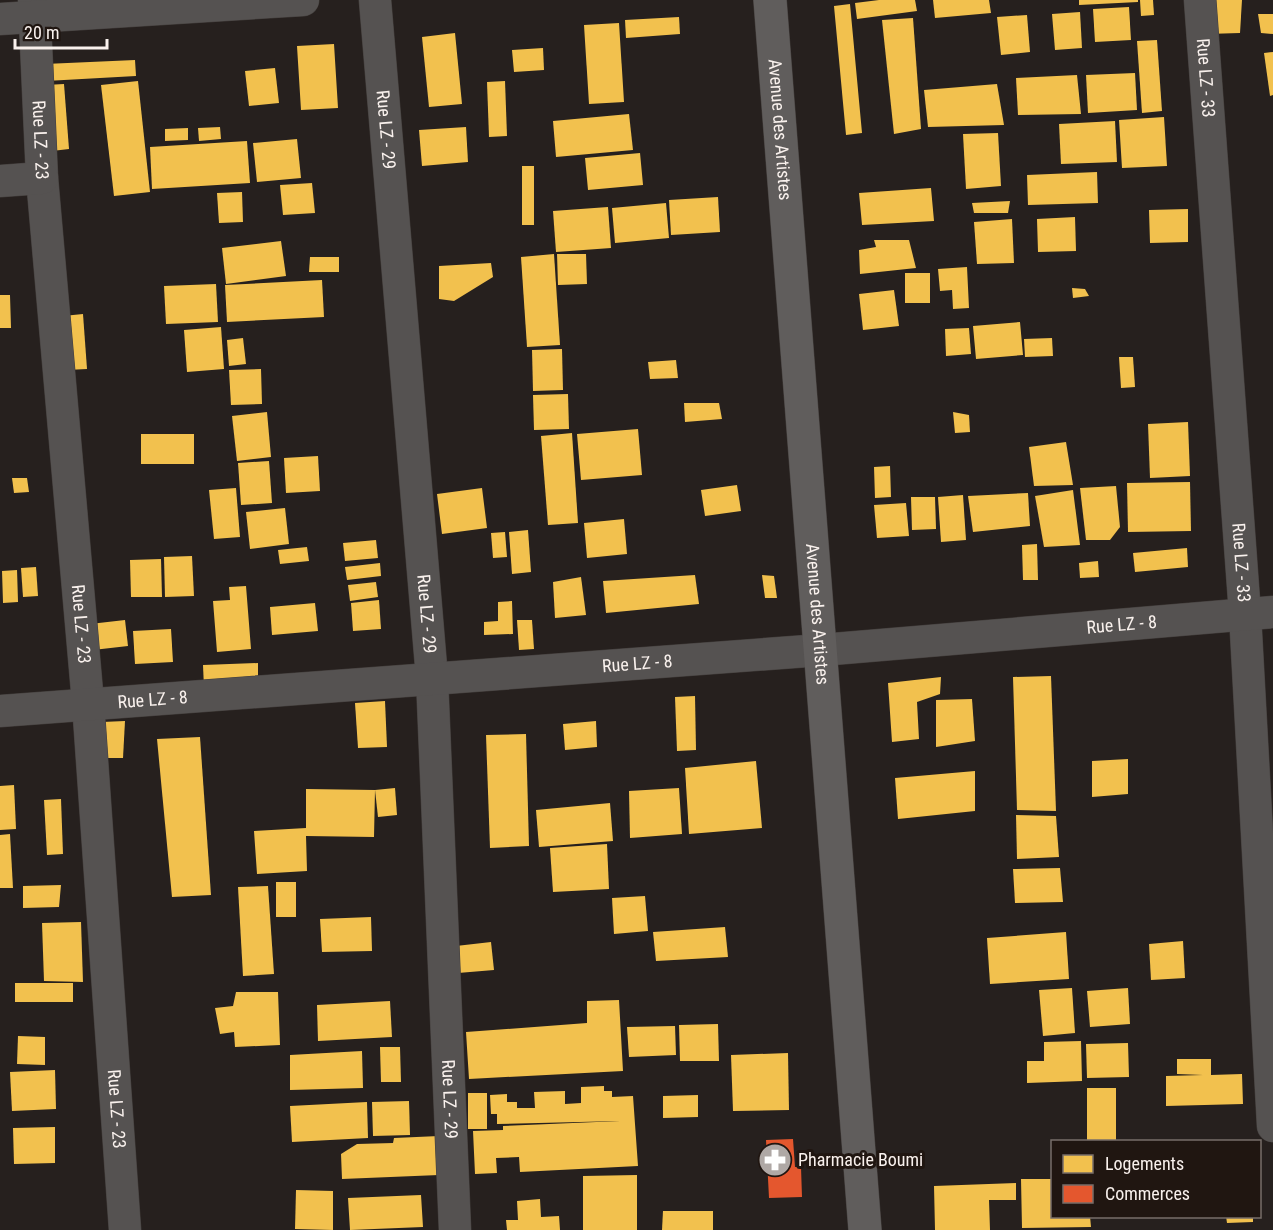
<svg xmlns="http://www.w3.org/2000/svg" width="1273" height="1230" font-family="'Roboto Condensed',sans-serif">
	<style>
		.homes { fill: #f2c14e }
		.shops { fill: #e4572e }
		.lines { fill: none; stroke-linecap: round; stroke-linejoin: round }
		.street-casing { stroke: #433e3c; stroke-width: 33 }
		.secondary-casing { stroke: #433e3c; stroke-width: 34 }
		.street { stroke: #555251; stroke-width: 32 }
		.secondary { stroke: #605d5c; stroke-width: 33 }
		.labels { text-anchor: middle; stroke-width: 6; stroke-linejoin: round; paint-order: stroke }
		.street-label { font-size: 18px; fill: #f9f1ed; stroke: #201611 }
		.poi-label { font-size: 18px; fill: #f9f1ed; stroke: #201611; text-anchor: start }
	</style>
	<rect width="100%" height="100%" fill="#26201e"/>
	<g class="homes">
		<path d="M879 0H915L917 11 857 19 855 3Z"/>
		<path d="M933 0H989L991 13 935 18Z"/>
		<path d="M1079 0H1138V2L1079 5Z"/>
		<path d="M1140 0H1153L1154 15 1141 16Z"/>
		<path d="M1205 0H1242L1240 33 1207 34Z"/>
		<path d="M850 4 862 133 846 135 834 6Z"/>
		<path d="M1129 7 1131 40 1095 42 1093 9Z"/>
		<path d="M1080 12 1082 48 1055 50 1052 14Z"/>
		<path d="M1258 14H1273V34L1261 33Z"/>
		<path d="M1027 15 1030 52 1001 55 997 17Z"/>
		<path d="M679 17 680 34 626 38 625 20Z"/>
		<path d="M913 18 921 129 894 134 882 20Z"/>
		<path d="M619 23 624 102 589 104 584 25Z"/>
		<path d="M455 33 462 104 429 107 422 37Z"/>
		<path d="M1157 40 1162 111 1142 113 1137 41Z"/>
		<path d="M334 44 338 108 301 110 297 46Z"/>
		<path d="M543 48 544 70 514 72 512 50Z"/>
		<path d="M1273 52V95L1270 96 1264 53Z"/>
		<path d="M135 60 136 76 46 81 45 64Z"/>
		<path d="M275 68 279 103 249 106 245 71Z"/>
		<path d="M1135 73 1137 110 1088 113 1086 75Z"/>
		<path d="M1077 75 1081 114 1018 115 1016 78Z"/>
		<path d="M138 81 150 192 114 196 101 85Z"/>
		<path d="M505 81 507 136 489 137 487 82Z"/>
		<path d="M64 84 69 149 52 151 46 85Z"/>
		<path d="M997 84 1004 125 928 127 924 90Z"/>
		<path d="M629 114 633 150 556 157 553 121Z"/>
		<path d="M1164 117 1167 166 1122 168 1119 120Z"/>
		<path d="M1115 121 1117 162 1061 164 1059 124Z"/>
		<path d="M220 127 221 139 199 141 198 128Z"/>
		<path d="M466 127 468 162 422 166 419 130Z"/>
		<path d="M188 128V140L165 141V129Z"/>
		<path d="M998 133 1001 186 966 189 963 134Z"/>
		<path d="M297 139 301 178 257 182 253 143Z"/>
		<path d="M247 141 250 183 152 189 150 147Z"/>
		<path d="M640 153 643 185 588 190 585 158Z"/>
		<rect x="522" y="166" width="12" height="59"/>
		<path d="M1097 172 1098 203 1028 205 1027 175Z"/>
		<path d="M312 183 315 213 283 215 280 185Z"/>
		<path d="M931 188 934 221 862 225 859 193Z"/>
		<path d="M242 192 243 222 219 223 217 193Z"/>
		<path d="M718 197 720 232 671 235 669 200Z"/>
		<path d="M1010 201 1008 213H974L972 203Z"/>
		<path d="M666 203 669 238 615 243 612 208Z"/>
		<path d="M608 207 611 248 556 252 553 211Z"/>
		<path d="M1188 209V242L1150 243 1149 210Z"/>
		<path d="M1075 217 1076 251 1038 252 1037 219Z"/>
		<path d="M1012 219 1014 263 977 264 974 222Z"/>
		<path d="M874 240H909L916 268 860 274 859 250 876 247Z"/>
		<path d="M281 241 286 276 226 284 222 248Z"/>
		<path d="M554 254 560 345 527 347 521 257Z"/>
		<path d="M557 254H586L587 284 558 285Z"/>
		<path d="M310 257H339V272H309Z"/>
		<path d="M491 263 493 277 454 301 439 299V266Z"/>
		<path d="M967 267 969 308 953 309 952 290 940 291 938 269Z"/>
		<rect x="905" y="273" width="25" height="30"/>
		<path d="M322 280 324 317 227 322 225 285Z"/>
		<path d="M216 284 218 322 166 324 164 286Z"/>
		<path d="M1072 288 1085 289 1089 296 1073 298Z"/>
		<path d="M894 290 899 326 863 330 859 294Z"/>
		<path d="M0 295H10L11 328H0Z"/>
		<path d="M83 314 87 369 67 370 63 316Z"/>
		<path d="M1020 322 1023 355 976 359 973 326Z"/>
		<path d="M221 327 224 369 187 372 184 330Z"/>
		<path d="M969 328 971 354 946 356 945 329Z"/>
		<path d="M243 338 246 364 229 366 227 340Z"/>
		<path d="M1052 338 1053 356 1025 357 1024 339Z"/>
		<path d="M562 349 563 390 533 391 532 350Z"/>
		<path d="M1119 357H1133L1135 387 1121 388Z"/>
		<path d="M676 360 678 378 650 379 648 362Z"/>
		<path d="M261 369 262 404 231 405 229 370Z"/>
		<path d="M568 394 569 429 534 430 533 395Z"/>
		<path d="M684 403H719L722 419 685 422Z"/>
		<path d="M267 412 271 457 237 461 232 416Z"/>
		<path d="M953 412 969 415 970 432 955 433Z"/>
		<path d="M1188 422 1190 476 1150 478 1148 424Z"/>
		<path d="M638 429 642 475 581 480 577 434Z"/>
		<path d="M572 433 578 523 548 525 541 436Z"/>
		<rect x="141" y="434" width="53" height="30"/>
		<path d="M1066 442 1073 485 1034 486 1029 447Z"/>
		<path d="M318 456 320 491 286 493 284 458Z"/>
		<path d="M269 461 272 503 241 505 238 463Z"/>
		<path d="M890 466 891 497 875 498 874 467Z"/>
		<path d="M12 478H27L29 492 14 493Z"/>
		<path d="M1190 482 1191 531 1128 532 1127 483Z"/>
		<path d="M737 485 741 511 705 516 701 490Z"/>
		<path d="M1116 486 1120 527 1110 540H1086L1080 488Z"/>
		<path d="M236 488 240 537 214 539 209 490Z"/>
		<path d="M482 488 487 528 442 534 437 494Z"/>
		<path d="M1073 490 1080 545 1044 547 1035 496Z"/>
		<path d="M1028 493 1030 526 973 532 968 496Z"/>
		<path d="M963 495 966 540 941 542 938 497Z"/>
		<path d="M911 497H935L936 529 912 530Z"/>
		<path d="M906 503 909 536 877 538 874 505Z"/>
		<path d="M285 508 289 544 250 549 246 512Z"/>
		<path d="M624 519 627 554 587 558 584 523Z"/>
		<path d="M528 530 531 572 512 574 509 532Z"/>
		<path d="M505 532 507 557 493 558 491 533Z"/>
		<path d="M376 540 378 558 345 561 343 543Z"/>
		<path d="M1037 544 1038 580H1023L1022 545Z"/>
		<path d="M307 547 309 561 280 564 278 550Z"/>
		<path d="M1187 548 1188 567 1135 572 1133 553Z"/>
		<path d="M192 556 194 596 165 597 164 557Z"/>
		<path d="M161 559 162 597H131L130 560Z"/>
		<path d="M1098 561 1099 577 1080 578 1079 563Z"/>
		<path d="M380 563 381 576 347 580 345 567Z"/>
		<path d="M36 567 38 596 23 597 21 568Z"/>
		<path d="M17 570 18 602 3 603 2 571Z"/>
		<path d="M695 575 699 604 606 613 603 581Z"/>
		<path d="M762 575 774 576 777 598H765Z"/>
		<path d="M581 577 586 615 555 618 553 582Z"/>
		<path d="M376 582 378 597 350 601 348 585Z"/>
		<path d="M246 586 251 649 217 652 213 601 230 600 229 587Z"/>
		<path d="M379 600 381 629 353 631 351 603Z"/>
		<path d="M512 601 513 634 484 635V622L498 621V602Z"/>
		<path d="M315 603 318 631 272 635 270 607Z"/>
		<path d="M125 620 128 646 93 650 90 624Z"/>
		<path d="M517 620H532L534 649 519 650Z"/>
		<path d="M171 629 173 662 135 664 133 631Z"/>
		<path d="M258 663V686L204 688 203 665Z"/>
		<path d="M1051 676 1056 811 1017 810 1013 677Z"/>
		<path d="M941 677 940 694 917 702 919 739 892 742 888 683Z"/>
		<path d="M695 696 696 750 677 751 675 697Z"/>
		<path d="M972 699 975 741 936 747V700Z"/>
		<path d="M385 701 387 747 358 748 355 703Z"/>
		<path d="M125 721 123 758H102V722Z"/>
		<path d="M596 721 597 747 565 750 563 724Z"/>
		<path d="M526 734 529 846 490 848 486 735Z"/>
		<path d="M200 737 211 895 172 897 157 739Z"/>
		<path d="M1128 759V794L1092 797V761Z"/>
		<path d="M756 761 762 828 689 834 685 768Z"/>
		<path d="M975 771V811L898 819 895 778Z"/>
		<path d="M14 785 16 829 0 830V786Z"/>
		<path d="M395 788 397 815 378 817 375 790Z"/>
		<path d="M679 788 682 834 630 838 629 791Z"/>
		<path d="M306 789 375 790 374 837 306 836 307 871 257 874 254 831 306 828Z"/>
		<path d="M61 799 63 854 47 855 44 800Z"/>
		<path d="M610 803 613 841 539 847 536 810Z"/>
		<path d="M1016 815 1056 816 1059 857 1017 859Z"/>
		<path d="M10 834 13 888H0V835Z"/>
		<path d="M607 844 609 889 553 892 550 848Z"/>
		<path d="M1060 868 1063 902 1015 903 1013 869Z"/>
		<rect x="276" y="882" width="20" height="35"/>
		<path d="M61 885 59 907 23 908V886Z"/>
		<path d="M268 886 274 974 243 976 238 887Z"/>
		<path d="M645 896 648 931 614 934 612 898Z"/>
		<path d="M371 917 372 951 322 952 320 919Z"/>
		<path d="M81 922 83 982 44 981 42 923Z"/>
		<path d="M725 927 728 957 656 961 653 932Z"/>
		<path d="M1066 932 1069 979 990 984 987 938Z"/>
		<path d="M1183 941 1185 978 1151 980 1149 944Z"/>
		<path d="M491 942 494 970 458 973 456 946Z"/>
		<rect x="15" y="983" width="58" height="19"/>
		<path d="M1072 988 1075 1033 1043 1036 1039 990Z"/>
		<path d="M1128 988 1130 1024 1090 1027 1087 991Z"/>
		<path d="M236 992H278L280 1045 235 1047 234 1032 220 1034 215 1008 233 1006Z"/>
		<path d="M619 1000 623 1071 469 1079 466 1032 587 1023V1001Z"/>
		<path d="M390 1001 392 1037 318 1041 317 1005Z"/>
		<path d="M718 1024 719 1061H680L679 1025Z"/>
		<path d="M675 1026 676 1055 629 1057 627 1027Z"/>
		<path d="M18 1036 45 1037V1065L17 1064Z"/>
		<path d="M1081 1041 1082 1081 1027 1083V1061H1044V1042Z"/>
		<path d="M1128 1043 1129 1077 1087 1078 1086 1044Z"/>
		<path d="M380 1047H400L401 1082H381Z"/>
		<path d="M362 1051 363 1088 290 1090V1055Z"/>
		<path d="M788 1053 789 1110 733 1111 731 1055Z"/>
		<path d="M1177 1059H1211V1075L1242 1074 1243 1104 1166 1106V1076L1203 1075 1177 1074Z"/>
		<path d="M55 1070 56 1109 12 1111 10 1072Z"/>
		<path d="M604 1086V1091H612V1097L633 1096 638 1166 520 1172 519 1157 496 1158 497 1173 475 1174 473 1131 503 1130V1126L620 1121 497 1124V1114H491L490 1095 507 1094V1102H517V1108H535L534 1092 565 1091V1104L581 1103V1087Z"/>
		<rect x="1087" y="1088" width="29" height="54"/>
		<rect x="468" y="1093" width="19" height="36"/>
		<path d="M698 1095V1117L663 1118V1096Z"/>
		<path d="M409 1101 410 1135 373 1136 372 1102Z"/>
		<path d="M367 1102 368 1138 292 1142 290 1106Z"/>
		<path d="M55 1127V1163L14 1164 13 1128Z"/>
		<path d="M439 1136V1175L342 1179 341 1154 357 1144 393 1143 394 1138Z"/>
		<path d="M637 1175V1230H583V1176Z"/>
		<path d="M1021 1179H1052V1216H1090L1091 1227 1022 1228Z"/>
		<path d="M1016 1183V1200H989L990 1230H935L934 1186Z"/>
		<path d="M296 1190 333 1191V1230L295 1229Z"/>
		<path d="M421 1195 423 1227 350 1230 348 1198Z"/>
		<path d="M540 1199 541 1217 559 1216 560 1230H507L506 1220H518L517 1201Z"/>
		<path d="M663 1211H713V1230H662Z"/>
		<path d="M1226 1216H1253V1222L1227 1223Z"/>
	</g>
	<path class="shops" d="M793 1139 795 1167H801L802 1197 769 1198 766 1140Z"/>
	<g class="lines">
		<g class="street-casing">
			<g id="street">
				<path id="s1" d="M34 0 42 178 88 703 125 1230"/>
				<path id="s2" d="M375 0 432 678 455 1230"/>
				<path id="s3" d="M1200 0 1245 614 1273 1126"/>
				<path d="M0 19 303 0"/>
				<path d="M0 181 42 178"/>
				<path id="s4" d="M0 711 821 650 1273 612"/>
			</g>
		</g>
		<g class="secondary-casing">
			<g id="secondary">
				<path id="s5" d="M770 0 865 1230"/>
			</g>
		</g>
		<use href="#street" class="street"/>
		<use href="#secondary" class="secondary"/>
	</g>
	<defs>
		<g id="pharmacy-disc" transform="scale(1.725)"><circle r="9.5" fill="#afa8a5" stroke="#201611"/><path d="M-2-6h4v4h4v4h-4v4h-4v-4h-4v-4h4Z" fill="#fff"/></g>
	</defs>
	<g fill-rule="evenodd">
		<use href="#pharmacy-disc" x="775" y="1160"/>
	</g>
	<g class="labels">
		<g class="street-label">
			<text dy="6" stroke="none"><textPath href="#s3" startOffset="78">Rue LZ - 33</textPath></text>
			<text dy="6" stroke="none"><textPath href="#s2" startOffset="130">Rue LZ - 29</textPath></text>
			<text dy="6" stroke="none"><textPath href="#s5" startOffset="130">Avenue des Artistes</textPath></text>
			<text dy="6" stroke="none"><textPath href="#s1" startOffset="140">Rue LZ - 23</textPath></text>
			<text dy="6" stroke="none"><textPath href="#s3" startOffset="564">Rue LZ - 33</textPath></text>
			<text dy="6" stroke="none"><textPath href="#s2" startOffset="616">Rue LZ - 29</textPath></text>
			<text dy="6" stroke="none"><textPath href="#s5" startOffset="616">Avenue des Artistes</textPath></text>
			<text dy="6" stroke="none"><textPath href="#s1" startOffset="626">Rue LZ - 23</textPath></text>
			<text dy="6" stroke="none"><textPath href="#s4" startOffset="1125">Rue LZ - 8</textPath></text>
			<text dy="6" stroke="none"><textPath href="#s4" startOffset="639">Rue LZ - 8</textPath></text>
			<text dy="6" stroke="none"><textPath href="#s4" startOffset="153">Rue LZ - 8</textPath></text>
			<text dy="6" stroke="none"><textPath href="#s2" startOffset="1102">Rue LZ - 29</textPath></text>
			<text dy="6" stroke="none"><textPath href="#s1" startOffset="1112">Rue LZ - 23</textPath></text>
		</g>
		<g class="poi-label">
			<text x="798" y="1166">Pharmacie Boumi</text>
		</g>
	</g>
	<rect x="1051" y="1140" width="210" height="78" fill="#201611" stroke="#776e69" stroke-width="1.5"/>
	<rect x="1063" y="1155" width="30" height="18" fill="#f2c14e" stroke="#776e69" stroke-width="1.5"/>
	<text x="1105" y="1170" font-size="18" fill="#f9f1ed">Logements</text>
	<rect x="1063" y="1185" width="30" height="18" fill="#e4572e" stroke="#776e69" stroke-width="1.5"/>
	<text x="1105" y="1200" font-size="18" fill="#f9f1ed">Commerces</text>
	<path d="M15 39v9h92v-9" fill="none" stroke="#f9f1ed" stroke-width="3"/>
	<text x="24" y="39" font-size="18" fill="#f9f1ed" stroke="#201611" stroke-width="4.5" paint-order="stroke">20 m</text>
</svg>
